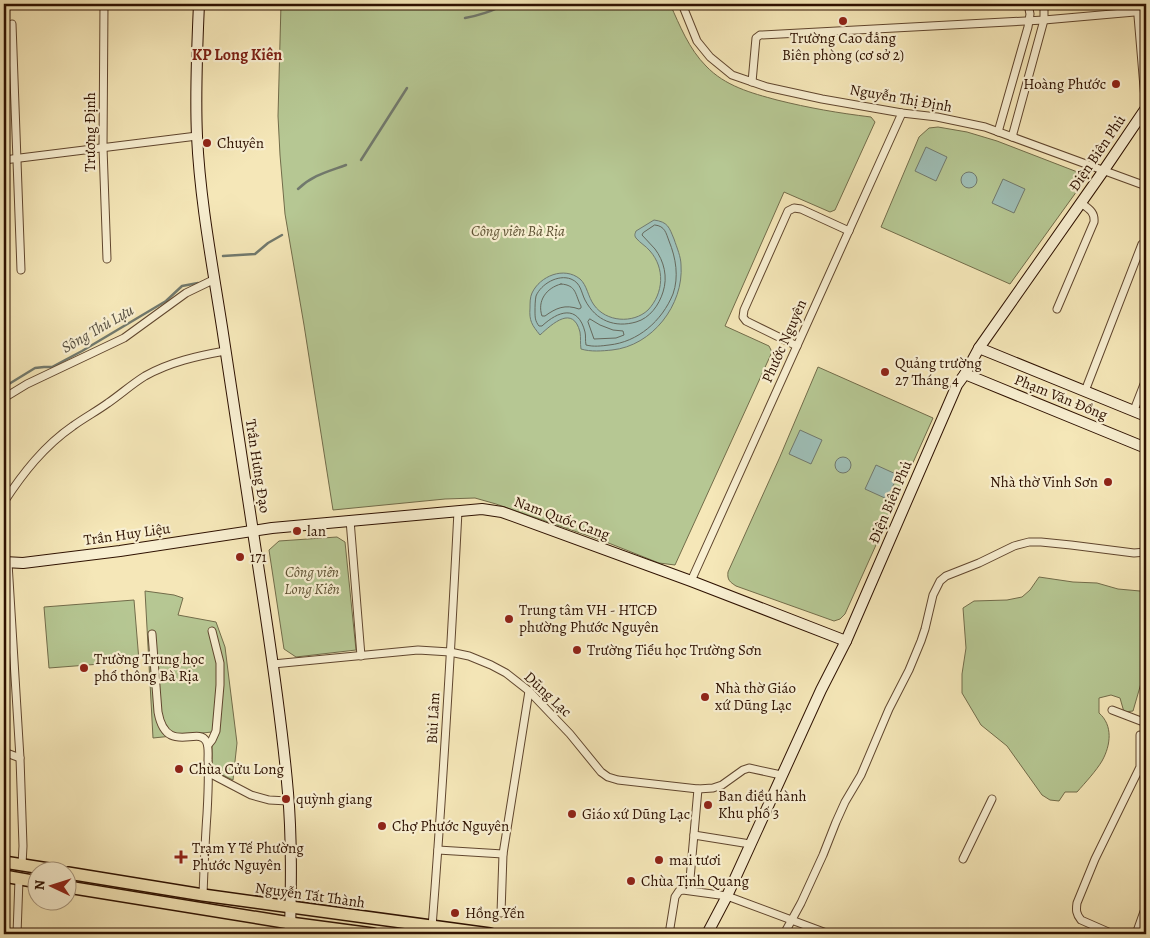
<svg xmlns="http://www.w3.org/2000/svg" width="1150" height="938" font-family="Alegreya,serif">
	<style>
		.green { fill: #b6c793; stroke: #726c4a }
		.water { fill: #9ebeb6; stroke: #71796d }
		.lines { fill: none; stroke-linecap: round; stroke-linejoin: round }
		.shore { stroke: #66685b; stroke-width: 1 }
		.stream { stroke: #71796d; stroke-width: 2.5 }
		.street-casing { stroke: #60462e; stroke-width: 9 }
		.secondary-casing { stroke: #2e1100; stroke-width: 12 }
		.primary-casing { stroke: #2e1100; stroke-width: 14 }
		.street { stroke: #f8efd1; stroke-width: 7 }
		.secondary { stroke: #f8efd1; stroke-width: 10 }
		.primary { stroke: #f5e7b8; stroke-width: 11 }
		.poi-dot { fill: #8f2418; stroke: #f8efd1; stroke-width: 2 }
		.labels { text-anchor: middle; stroke-width: 4.5; stroke-linejoin: round; paint-order: stroke }
		.poi-label { font-size: 15px; fill: #2e1100; stroke: #f8efd1; text-anchor: start }
		.street-label { font-size: 15px; fill: #2e1100; stroke: #f8efd1 }
		.park-label { font-size: 15px; font-style: italic; fill: #5e5133; stroke: #f8efd1 }
		.neighbourhood-label { font-size: 16px; font-weight: bold; fill: #7a1f14; stroke: #f8efd1 }
		.water-label { font-size: 16px; font-style: italic; fill: #554e40; stroke: #f8efd1 }
	</style>
	<rect width="100%" height="100%" fill="#f5e7b8"/>
	<filter id="stains"><feTurbulence type="fractalNoise" baseFrequency=".004" numOctaves="4"/><feColorMatrix values="0 0 0 0 .2 0 0 0 0 .09 0 0 0 0 .02 0 0 0 .5 -.17"/></filter>
	<radialGradient id="worn" r=".72"><stop offset=".6" stop-color="#630" stop-opacity="0"/><stop offset="1" stop-color="#630" stop-opacity=".3"/></radialGradient>
	<g class="green">
		<path d="M281 4H670C680 26 689 49 706 66 725 86 751 93 777 100 809 108 838 113 871 117L875 122 835 210 830 212 784 192 725 326 769 346 772 352 675 565 659 563 606 542 496 504 475 498 445 499 333 510 304 325 285 214 280 155 278 116Z"/>
		<path d="M938 127 967 132 997 141 1080 173 1082 184 1010 284 881 227 919 137 929 128Z"/>
		<path d="M818 367 933 418 845 614 840 619 834 621 736 586C730 582 727 580 728 572L779 459Z"/>
		<path d="M337 537 345 542 356 650 296 657 284 649 269 550 279 541Z"/>
		<path d="M1039 577 1073 582 1097 583 1118 589 1140 591 1146 594V613L1145 615 1146 666 1133 711 1124 712 1120 698 1111 695 1099 698V713C1113 725 1111 745 1102 761 1096 771 1085 783 1077 792H1065L1059 801 1050 800 1042 795 1007 746 981 725 962 693V674L966 648 963 608 974 601 1007 600 1022 597 1030 590Z"/>
		<path d="M145 591 174 595 183 598 178 615 216 622 225 647 237 743 233 780 212 770V732L153 738Z"/>
		<path d="M134 600 139 661 49 668 44 607Z"/>
	</g>
	<g class="water">
		<path d="M926 147 947 157 936 181 915 171Z"/>
		<circle cx="969" cy="180" r="8"/>
		<path d="M1003 179 1025 189 1014 213 992 203Z"/>
		<path d="M654 220C668 222 669 227 674 239 677 248 681 257 681 265 684 305 652 346 612 350 602 351 591 352 581 349 580 343 581 338 580 332 573 305 553 323 540 335 532 325 529 321 530 308 530 303 530 297 532 293 540 276 564 266 580 279 587 285 588 297 594 305 606 322 633 324 648 310 664 293 665 268 650 251 646 246 640 243 636 238 634 235 635 234 636 231Z"/>
		<path d="M800 430 822 440 811 464 789 454Z"/>
		<circle cx="843" cy="465" r="8"/>
		<path d="M876 465 898 475 887 499 865 489Z"/>
	</g>
	<g class="lines">
		<g class="shore">
			<path d="M655 225C665 226 666 233 669 241 676 258 679 277 673 294 662 321 638 342 609 345 601 346 594 347 586 345 585 340 586 336 585 332 578 304 558 311 542 326H539C535 321 535 317 535 311 535 307 535 301 536 296 541 284 558 274 571 279 581 283 581 292 585 300 596 321 615 328 636 322 650 318 659 305 663 292 668 277 664 261 655 249 651 244 646 240 642 235L643 233Z"/>
			<path d="M561 284C577 285 575 295 581 306V308L579 309C565 304 556 308 545 316H542C537 301 546 288 561 284Z"/>
			<path d="M590 319 600 325 613 330 623 331 624 335 616 338 594 339 588 322Z"/>
		</g>
		<g class="stream">
			<path d="M465 18C476 16 495 11 503 4"/>
			<path d="M361 160 407 88"/>
			<path d="M298 189C313 175 327 172 346 165"/>
			<path d="M223 256 255 254 268 243 282 235"/>
			<path d="M4 387 35 368 44 367H52L82 351 166 301 182 286 198 283"/>
		</g>
		<g class="street-casing">
			<g id="street">
				<path d="M104 4 103 148 107 259"/>
				<path d="M682 4 697 41 710 57 732 75 767 87 822 99 902 113 937 117 985 127 1146 186"/>
				<path d="M1137 4 1146 111"/>
				<path d="M12 24 21 270"/>
				<path d="M752 82 756 38 760 35 1044 20 1146 11"/>
				<path d="M998 132 1028 27 1030 14 1028 4"/>
				<path d="M1012 137 1044 20V4"/>
				<path d="M4 160 197 136"/>
				<path d="M1057 309 1094 222C1095 212 1089 209 1081 203"/>
				<path d="M797 346 746 321 743 317 744 310 788 211 794 208 801 209 849 231"/>
				<path d="M1085 391 1142 244"/>
				<path d="M4 398 27 384 124 338 186 293 215 279"/>
				<path d="M1134 410 1146 379"/>
				<path d="M4 502C23 473 44 446 73 426 84 418 97 411 108 403 121 394 132 384 145 376 170 362 197 356 225 351"/>
				<path d="M350 520 361 656"/>
				<path d="M8 563 20 758 23 846 22 865"/>
				<path d="M691 581 902 113"/>
				<path d="M152 634 158 712C166 756 198 726 206 741 209 746 208 754 208 760 209 778 208 796 207 814 205 841 204 868 203 895"/>
				<path d="M273 664 418 650 450 652 469 656 491 665 506 673 529 691 570 734 601 772 608 777 618 780 698 789 713 788 722 785 743 770 749 768 781 775"/>
				<path d="M1112 710 1146 723"/>
				<path d="M208 745 212 740 216 731 220 685V663L212 631"/>
				<path d="M4 752 20 758"/>
				<path d="M209 773 251 795 269 800 288 801"/>
				<path d="M694 835 750 844"/>
				<path d="M438 850 503 854"/>
				<path d="M963 859 992 799"/>
				<path d="M689 890 698 789"/>
				<path d="M501 913 503 854 529 691"/>
				<path d="M432 927C443 788 451 649 458 511"/>
				<path d="M17 934 19 879"/>
				<path d="M669 934 675 897 679 891 683 890 727 896 829 934"/>
				<path d="M784 934 801 903 823 855 836 822 845 802 861 775 889 709 909 670 921 641 925 629 933 595 940 581 946 576 979 563 1014 546 1029 542H1041L1071 545 1134 553 1146 552"/>
				<path d="M1113 934 1081 920C1076 914 1076 910 1077 903L1095 859 1140 767V735"/>
				<path d="M1136 934 1146 906"/>
			</g>
		</g>
		<g class="secondary-casing">
			<g id="secondary">
				<path d="M199 4C197 48 195 92 197 136 200 200 212 263 222 327 236 422 251 516 265 611 274 671 283 732 288 793 292 839 291 888 290 934"/>
				<path d="M979 348 1146 416"/>
				<path d="M965 374 1146 448"/>
				<path d="M4 562 23 563 120 551 272 528 482 509 502 512 691 581 846 641"/>
				<path d="M707 934 727 896 821 690 846 641 957 385 965 374 979 348 1104 170 1146 108"/>
			</g>
		</g>
		<g class="primary-casing">
			<g id="primary">
				<path d="M4 862 55 870"/>
				<path d="M68 873 203 895 490 934"/>
				<path d="M4 876 38 882"/>
				<path d="M68 887 290 923 373 934"/>
			</g>
		</g>
		<use href="#street" class="street"/>
		<use href="#secondary" class="secondary"/>
		<use href="#primary" class="primary"/>
	</g>
	<g class="poi-dot">
		<circle cx="843" cy="21" r="5"/>
		<circle cx="1116" cy="84" r="5"/>
		<circle cx="207" cy="143" r="5"/>
		<circle cx="885" cy="372" r="5"/>
		<circle cx="1108" cy="482" r="5"/>
		<circle cx="297" cy="531" r="5"/>
		<circle cx="240" cy="557" r="5"/>
		<circle cx="509" cy="619" r="5"/>
		<circle cx="577" cy="650" r="5"/>
		<circle cx="84" cy="668" r="5"/>
		<circle cx="705" cy="697" r="5"/>
		<circle cx="179" cy="769" r="5"/>
		<circle cx="286" cy="799" r="5"/>
		<circle cx="708" cy="805" r="5"/>
		<circle cx="572" cy="814" r="5"/>
		<circle cx="382" cy="826" r="5"/>
		<path d="M178.5 849.5h5v5h5v5h-5v5h-5v-5h-5v-5h5z"/>
		<circle cx="659" cy="860" r="5"/>
		<circle cx="631" cy="881" r="5"/>
		<circle cx="455" cy="913" r="5"/>
	</g>
	<g class="labels">
		<g class="poi-label">
			<text x="843" y="43" text-anchor="middle">Trường Cao đẳng<tspan x="843" dy="17">Biên phòng (cơ sở 2)</tspan></text>
			<text x="1106" y="89" text-anchor="end">Hoàng Phước</text>
			<text x="217" y="148">Chuyên</text>
			<text x="895" y="368">Quảng trường<tspan x="895" dy="17">27 Tháng 4</tspan></text>
			<text x="1098" y="487" text-anchor="end">Nhà thờ Vinh Sơn</text>
			<text x="307" y="536">lan</text>
			<text x="250" y="562">171</text>
			<text x="519" y="615">Trung tâm VH - HTCĐ<tspan x="519" dy="17">phường Phước Nguyên</tspan></text>
			<text x="587" y="655">Trường Tiểu học Trường Sơn</text>
			<text x="94" y="664">Trường Trung học<tspan x="94" dy="17">phổ thông Bà Rịa</tspan></text>
			<text x="715" y="693">Nhà thờ Giáo<tspan x="715" dy="17">xứ Dũng Lạc</tspan></text>
			<text x="189" y="774">Chùa Cửu Long</text>
			<text x="718" y="801">Ban điều hành<tspan x="718" dy="17">Khu phố 3</tspan></text>
			<text x="296" y="804">quỳnh giang</text>
			<text x="582" y="819">Giáo xứ Dũng Lạc</text>
			<text x="392" y="831">Chợ Phước Nguyên</text>
			<text x="192" y="853">Trạm Y Tế Phường<tspan x="192" dy="17">Phước Nguyên</tspan></text>
			<text x="669" y="865">mai tươi</text>
			<text x="641" y="886">Chùa Tịnh Quang</text>
			<text x="465" y="918">Hồng Yến</text>
		</g>
		<g class="street-label">
			<text transform="translate(901 98) rotate(10)" y="5">Nguyễn Thị Định</text>
			<text transform="translate(90 132) rotate(-90)" y="5">Trương Định</text>
			<text transform="translate(1097 153) rotate(-56)" y="5">Điện Biên Phủ</text>
			<text transform="translate(784 341) rotate(-66)" y="5">Phước Nguyên</text>
			<text transform="translate(1061 397) rotate(22)" y="5">Phạm Văn Đồng</text>
			<text transform="translate(258 466) rotate(81)" y="5">Trần Hưng Đạo</text>
			<text transform="translate(890 502) rotate(-67)" y="5">Điện Biên Phủ</text>
			<text transform="translate(562 518) rotate(20)" y="5">Nam Quốc Cang</text>
			<text transform="translate(127 534) rotate(-8)" y="5">Trần Huy Liệu</text>
			<text transform="translate(548 694) rotate(43)" y="5">Dũng Lạc</text>
			<text transform="translate(433 718) rotate(-87)" y="5">Bùi Lâm</text>
			<text transform="translate(310 895) rotate(8)" y="5">Nguyễn Tất Thành</text>
		</g>
		<g class="park-label">
			<text x="518" y="236">Công viên Bà Rịa</text>
			<text x="312" y="577">Công viên<tspan x="312" dy="17">Long Kiên</tspan></text>
		</g>
		<g class="neighbourhood-label">
			<text x="237" y="60">KP Long Kiên</text>
		</g>
		<g class="water-label">
			<text transform="translate(97 328) rotate(-30)" y="6">Sông Thủ Lựu</text>
		</g>
	</g>
	<rect width="1150" height="938" fill="none" stroke="#f5e7b8" stroke-width="20"/>
	<rect x="5" y="5" width="1140" height="928" fill="none" stroke="#2e1100" stroke-width="2.5"/>
	<rect x="10" y="10" width="1130" height="918" fill="none" stroke="#2e1100"/>
	<g transform="translate(52 886) rotate(274)"><circle r="24" fill="#f8efd1" stroke="#a7967d"/>
	<path d="M0-4L9 19L0 12L-9 19Z" fill="#8f2418"/>
	<text y="-8" font-size="14" font-weight="bold" text-anchor="middle" fill="#2e1100">N</text>
	</g>
	<rect width="100%" height="100%" filter="url(#stains)"/>
	<rect width="100%" height="100%" fill="url(#worn)"/>
</svg>
